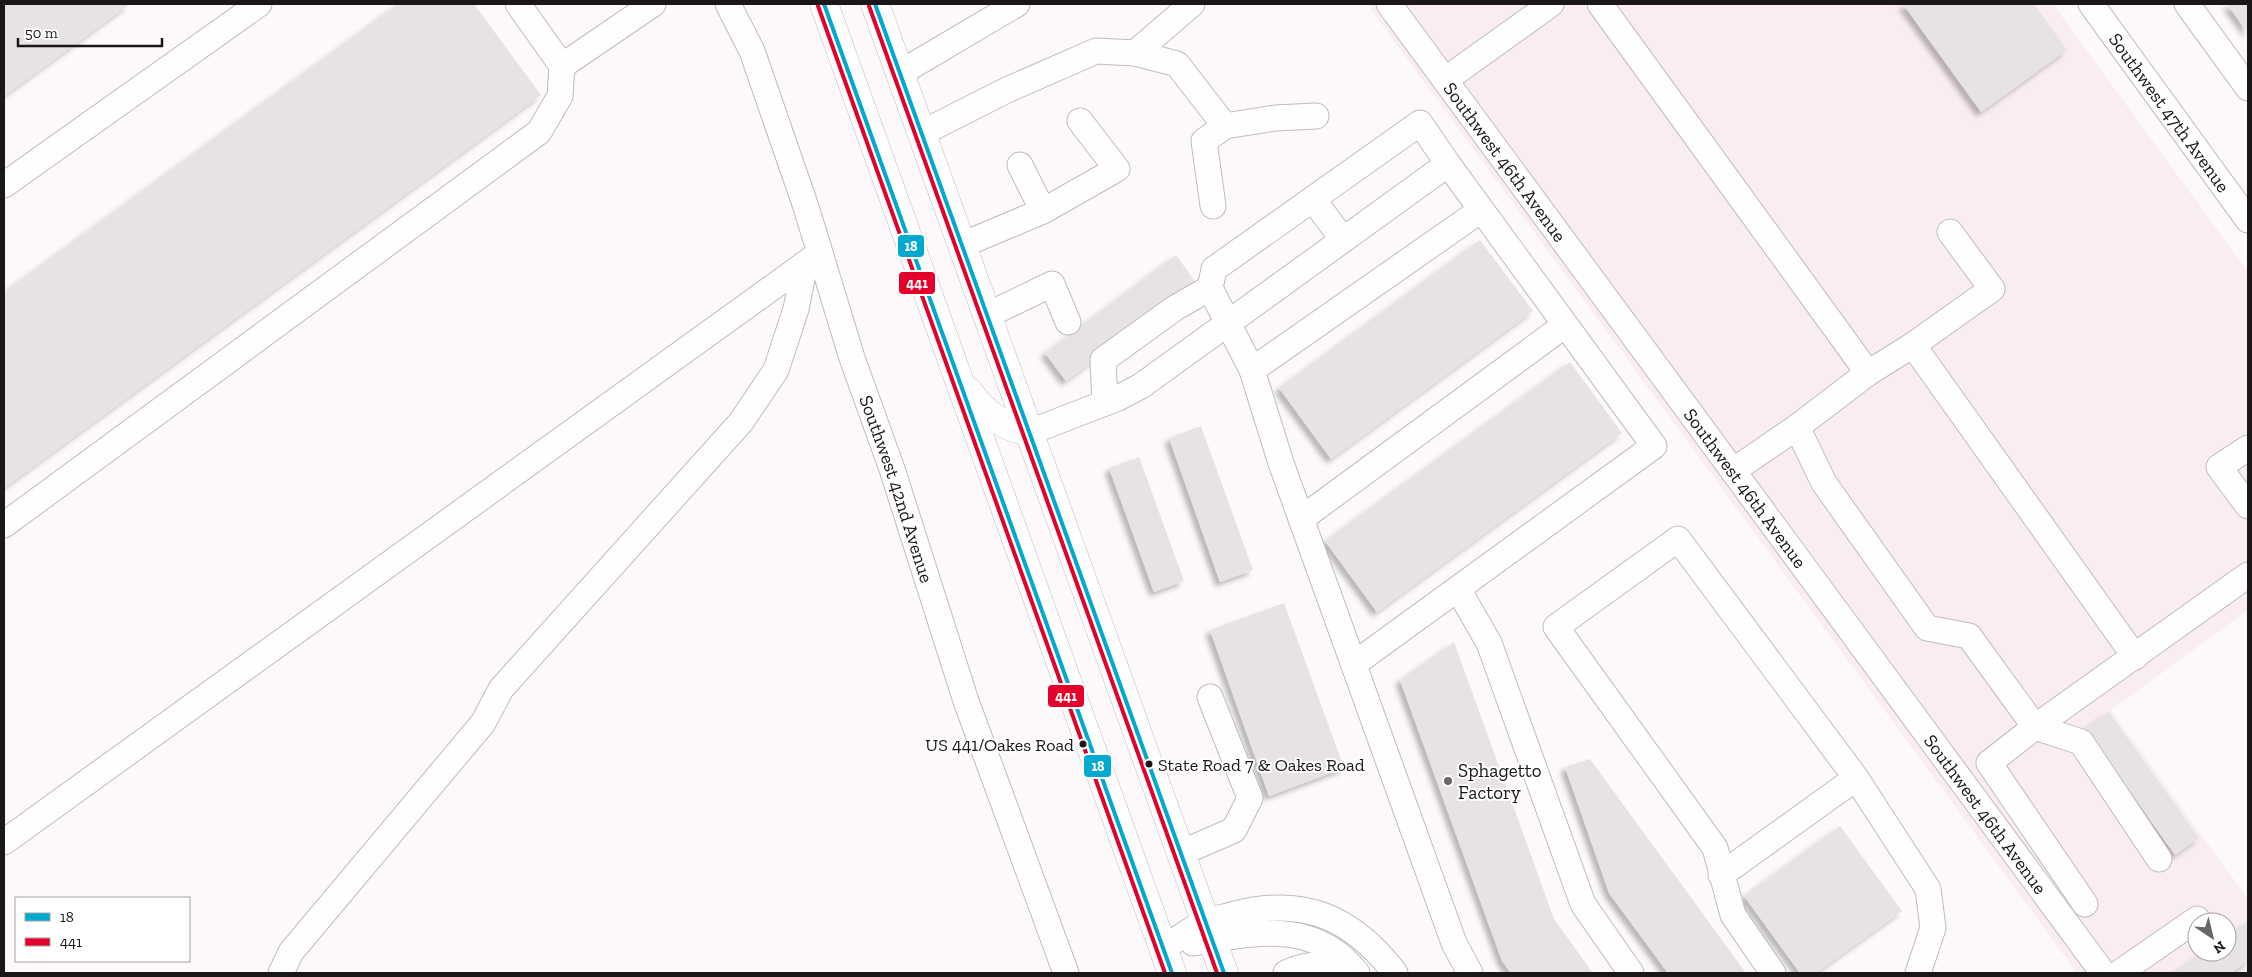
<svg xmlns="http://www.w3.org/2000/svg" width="2252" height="977" font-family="'Zilla Slab',serif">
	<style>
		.built { fill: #f9ecf3; fill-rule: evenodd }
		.building { fill: #e6e2e5; filter: url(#shadow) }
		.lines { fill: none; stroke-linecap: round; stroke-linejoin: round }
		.minor-casing { stroke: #c0bbbd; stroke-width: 27 }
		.major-casing { stroke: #c0bbbd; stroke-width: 29 }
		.minor { stroke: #fffefe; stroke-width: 25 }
		.major { stroke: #fffefe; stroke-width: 28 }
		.bus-1-casing { stroke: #fff; stroke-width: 8 }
		.bus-2-casing { stroke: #fff; stroke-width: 8 }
		.bus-1 { stroke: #00a9ce; stroke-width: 4 }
		.bus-2 { stroke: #e4002b; stroke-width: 4 }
		.bus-dot { fill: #1b1619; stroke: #fff; stroke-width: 2 }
		.poi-dot { fill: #6a6568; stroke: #fff; stroke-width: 2 }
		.labels { text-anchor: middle; stroke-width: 4; stroke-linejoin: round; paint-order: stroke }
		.bus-label { font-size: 18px; fill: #1b1619; stroke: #fff; text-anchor: end }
		.street-label { font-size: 19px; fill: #1b1619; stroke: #fff }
		.poi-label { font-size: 19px; fill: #1b1619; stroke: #fff; text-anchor: start }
		.line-badge { stroke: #fff; stroke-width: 2 }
		.badge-label { font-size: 14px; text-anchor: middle; font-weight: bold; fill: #fff }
	</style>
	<defs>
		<filter id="shadow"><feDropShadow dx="-4.5" dy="4.5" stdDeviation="2.5" flood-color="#0004"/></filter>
	</defs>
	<rect width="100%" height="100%" fill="#fdf9fb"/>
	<path class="built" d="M1367 4H2053L2248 272V610L2111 710 2248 899V973H2077ZM2197 922H2227V952H2197Z"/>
	<g class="building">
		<path d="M4 4H130L4 96Z"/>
		<path d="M398 4H474L541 95 4 488V292Z"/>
		<path d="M1903 4H2034L2067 50 1981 112Z"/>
		<path d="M2227 4H2248V33Z"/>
		<path d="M1480 240 1533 311 1331 459 1279 388Z"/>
		<path d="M1176 255 1197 284 1066 381 1045 353Z"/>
		<path d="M1570 362 1622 433 1377 612 1325 541Z"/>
		<path d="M1201 426 1253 570 1220 582 1169 438Z"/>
		<path d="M1139 457 1184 581 1154 592 1109 468Z"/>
		<path d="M1284 603 1344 768 1269 796 1210 630Z"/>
		<path d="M1454 642 1554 919 1593 973H1511L1502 961 1400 680Z"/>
		<path d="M2109 712 2199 838 2175 855 2086 729Z"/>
		<path d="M1590 759 1746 973H1668L1609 893 1565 767Z"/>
		<path d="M1840 826 1902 911 1816 973H1800L1744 896Z"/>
		<path d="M2248 921V961L2231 973H2175L2204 952H2227V936Z"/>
	</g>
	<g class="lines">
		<g class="minor-casing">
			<g id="minor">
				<path d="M518 4 562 66 653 4"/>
				<path id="s1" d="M728 4 752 51 806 207 852 358 892 469 966 701 1066 973"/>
				<path id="s2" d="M1389 4 2103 973"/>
				<path d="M1600 4 1868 373"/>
				<path id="s3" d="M2091 4 2248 220"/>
				<path d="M2187 4 2248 88"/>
				<path d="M1135 53 1192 4"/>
				<path d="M900 73 1017 4"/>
				<path d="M1445 80 1551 4"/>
				<path d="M922 133 1007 90 1096 51 1135 53 1177 64 1225 126 1275 118 1316 116"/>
				<path d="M1020 165 1043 211"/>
				<path d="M4 185 259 4"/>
				<path d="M1313 199 1343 240"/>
				<path d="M1213 206 1204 141 1225 126"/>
				<path d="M962 245 1043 211 1117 169 1080 121"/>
				<path d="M988 315 1052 284 1068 322"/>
				<path d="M1913 345 1992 289 1950 232"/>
				<path d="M1252 370 1481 210"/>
				<path d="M1105 403 1103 360 1175 308 1210 288"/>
				<path d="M1030 432 1118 398 1141 386 1448 164"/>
				<path d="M2248 448 2219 467 2248 506"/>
				<path d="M1733 471 1797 427"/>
				<path d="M1301 519 1565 325"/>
				<path d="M4 525 539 132 560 96 562 66"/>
				<path d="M1458 589 1489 643 1583 904 1631 973"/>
				<path d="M2135 657 1913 345 1868 373 1797 427 1824 483 1927 628 1969 636 2035 727 2081 742 2159 859"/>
				<path d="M1354 664 1654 446 1448 164 1420 123 1214 269 1210 288 1252 370 1281 463 1454 943 1470 973"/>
				<path d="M4 842 820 253"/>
				<path d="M1181 853 1234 830 1250 798 1210 697"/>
				<path d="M1721 875 1856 778"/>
				<path d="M2085 904 1989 763 2035 727 2248 575"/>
				<path d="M1193 943C1253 933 1314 918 1357 973"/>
				<path d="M1163 948C1177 940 1191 929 1205 922 1214 918 1226 917 1235 914 1304 896 1353 918 1395 973"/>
				<path d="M281 973 291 952 483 723 501 689 741 422 776 370 796 309 805 264"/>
				<path d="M1286 973C1307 963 1326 962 1347 973"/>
				<path d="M1773 973 1733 915 1715 848 1556 627 1678 539 1856 778 1928 889 1933 928 1918 973"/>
				<path d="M2119 973 2197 919"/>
			</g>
		</g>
		<g class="major-casing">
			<g id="major">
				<path d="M824 4 1172 973"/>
				<path d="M875 4 1224 973"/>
				<path d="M968 391C984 413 1002 427 1030 432"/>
			</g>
		</g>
		<use href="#minor" class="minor"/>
		<use href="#major" class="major"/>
		<g class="bus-1-casing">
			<g id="bus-1">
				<path d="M824 4 1172 973"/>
				<path d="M875 4 1224 973"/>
			</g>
		</g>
		<g class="bus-2-casing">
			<g id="bus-2">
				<path d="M818 6 1165 973"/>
				<path d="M869 6 1217 973"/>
			</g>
		</g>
		<use href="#bus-1" class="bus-1"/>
		<use href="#bus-2" class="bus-2"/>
	</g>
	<g class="bus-dot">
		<circle cx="1083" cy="744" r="4.5"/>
		<circle cx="1149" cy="764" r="4.5"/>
	</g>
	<circle class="poi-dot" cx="1448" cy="781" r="5"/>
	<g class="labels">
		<g class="bus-label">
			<text x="1074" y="751">US 441/Oakes Road</text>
			<text x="1158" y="771" text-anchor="start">State Road 7 &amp; Oakes Road</text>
		</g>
		<g class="street-label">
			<text dy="7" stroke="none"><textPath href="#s3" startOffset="134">Southwest 47th Avenue</textPath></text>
			<text dy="7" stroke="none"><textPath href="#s2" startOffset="196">Southwest 46th Avenue</textPath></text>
			<text dy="7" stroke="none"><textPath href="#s1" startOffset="514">Southwest 42nd Avenue</textPath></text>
			<text dy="7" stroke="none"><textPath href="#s2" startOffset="601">Southwest 46th Avenue</textPath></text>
			<text dy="7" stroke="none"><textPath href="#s2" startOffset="1006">Southwest 46th Avenue</textPath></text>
		</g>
		<g class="poi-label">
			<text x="1458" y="777">Sphagetto<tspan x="1458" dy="22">Factory</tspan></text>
		</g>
	</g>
	<g class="line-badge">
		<rect x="897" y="234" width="28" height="24" rx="5" fill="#00a9ce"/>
		<rect x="898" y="271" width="38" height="24" rx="5" fill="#e4002b"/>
		<rect x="1047" y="684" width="38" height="24" rx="5" fill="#e4002b"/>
		<rect x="1083" y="754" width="29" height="24" rx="5" fill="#00a9ce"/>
	</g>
	<g class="badge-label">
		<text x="911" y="251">18</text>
		<text x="917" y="288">441</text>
		<text x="1066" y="701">441</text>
		<text x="1098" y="771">18</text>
	</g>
	<rect width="2252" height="977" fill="none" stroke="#1b1619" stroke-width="10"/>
	<rect x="15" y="897" width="175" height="65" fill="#ffffff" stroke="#a4a2a3"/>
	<rect x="25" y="913" width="25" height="8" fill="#00a9ce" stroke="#a4a2a3"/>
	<text x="60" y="922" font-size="15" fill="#1b1619">18</text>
	<rect x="25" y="938" width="25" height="8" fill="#e4002b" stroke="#a4a2a3"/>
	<text x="60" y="947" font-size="15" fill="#1b1619">441</text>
	<g transform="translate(2212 937) rotate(145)"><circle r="24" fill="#ffffff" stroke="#a4a2a3"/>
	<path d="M0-4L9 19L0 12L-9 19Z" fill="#6a6568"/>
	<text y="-8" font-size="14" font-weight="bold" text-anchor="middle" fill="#1b1619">N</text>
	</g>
	<path d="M18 38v8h144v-8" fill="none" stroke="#1b1619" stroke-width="2.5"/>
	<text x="25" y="38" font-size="15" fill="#1b1619" stroke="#ffffff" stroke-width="4" paint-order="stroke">50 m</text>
</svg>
